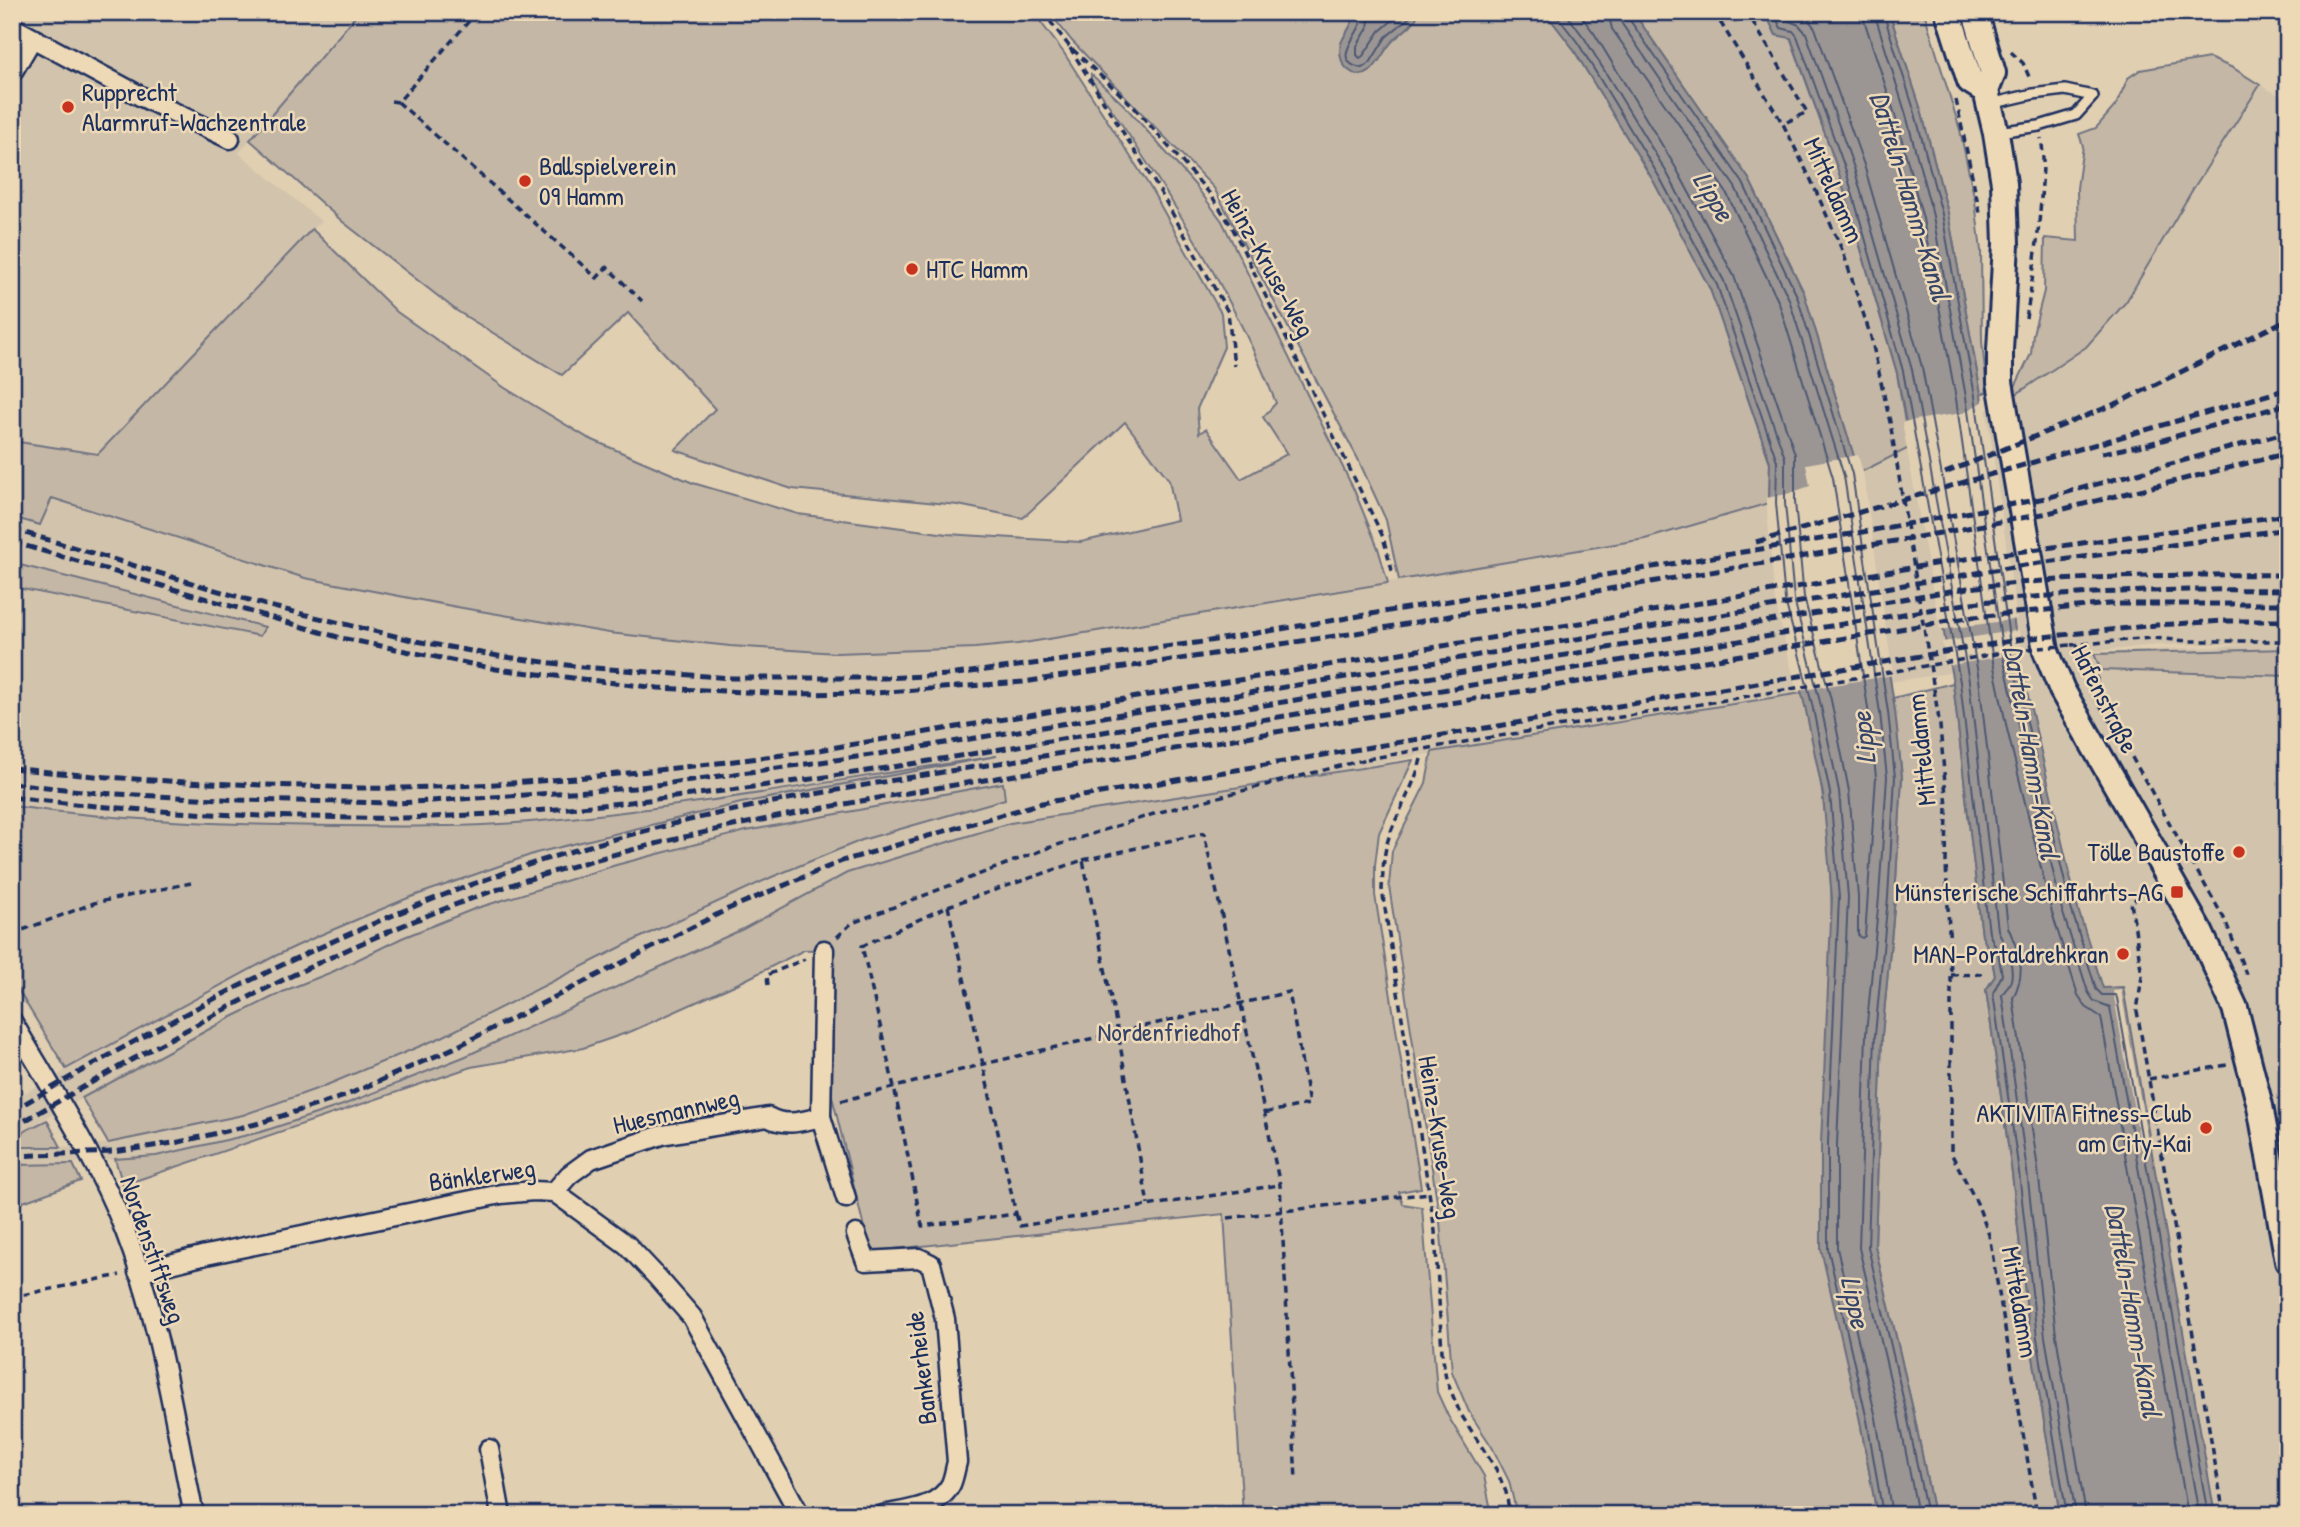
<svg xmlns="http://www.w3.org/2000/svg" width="2300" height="1527" font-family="'Patrick Hand',sans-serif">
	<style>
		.built { fill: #d2c3ac; fill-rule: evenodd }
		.green { fill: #c4b7a5; stroke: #707382; stroke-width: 2 }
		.water { fill: #9b9693; stroke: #686d7e; stroke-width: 2 }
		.pier { fill: #e1cfb2 }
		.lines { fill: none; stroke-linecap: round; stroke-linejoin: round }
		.shore { stroke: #4e5873; stroke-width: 2 }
		.service-casing { stroke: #1b2f5e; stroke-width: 14 }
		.minor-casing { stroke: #1b2f5e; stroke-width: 23 }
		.secondary-casing { stroke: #1b2f5e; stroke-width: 30 }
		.path { stroke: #1b2f5e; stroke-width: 3.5; stroke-dasharray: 7 5; stroke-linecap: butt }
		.service { stroke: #eed9b7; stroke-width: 9 }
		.minor { stroke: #eed9b7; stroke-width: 18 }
		.secondary { stroke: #eed9b7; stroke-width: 24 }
		.rail { stroke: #1b2f5e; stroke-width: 5; stroke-dasharray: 10 5; stroke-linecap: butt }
		.path-bridge { stroke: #1b2f5e; stroke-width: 3.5; stroke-dasharray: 7 5; stroke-linecap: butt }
		.poi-dot { fill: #c8321e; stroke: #eed9b7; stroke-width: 2.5 }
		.labels { text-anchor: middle; stroke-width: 5; stroke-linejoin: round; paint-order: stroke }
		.poi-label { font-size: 26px; fill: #1b2f5e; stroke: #eed9b7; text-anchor: end }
		.street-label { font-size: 26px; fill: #1b2f5e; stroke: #eed9b7 }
		.park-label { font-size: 26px; fill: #344369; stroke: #eed9b7 }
		.water-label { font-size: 28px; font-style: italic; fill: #354469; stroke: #eed9b7 }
	</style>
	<rect width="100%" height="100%" fill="#e1cfb2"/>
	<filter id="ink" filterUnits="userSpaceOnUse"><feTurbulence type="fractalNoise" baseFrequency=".0143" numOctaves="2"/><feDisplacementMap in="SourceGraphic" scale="14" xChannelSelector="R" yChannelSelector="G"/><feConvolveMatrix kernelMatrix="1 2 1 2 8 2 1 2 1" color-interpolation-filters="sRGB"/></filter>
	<g filter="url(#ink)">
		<g class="built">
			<path d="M12 12H356L239 153 322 222 312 229 98 454 12 441Z"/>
			<path d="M2260 85 2288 100V1515H2215L2123 988H2103L2077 906 2020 662 1449 750 1319 775 1010 823 847 873 743 929 466 1056 343 1105 261 1132 156 1156 62 1164 12 1165V1147H61L113 1143 243 1115 322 1087 442 1037 637 939 772 877 862 840 1005 798 1002 784 746 831 616 865 474 909 402 938 332 972 289 989 226 1020 12 1137V1100L273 957 318 936 408 898 536 853 741 803 967 761 641 809 528 822 393 826 231 825 64 813 12 806V587L259 636 264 627 12 563V517L40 525 52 498 305 578 837 653 975 648 1018 644 1645 539 1769 503 1872 467 2009 399 2086 347 2126 302 2193 189ZM2157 645 2221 644 2247 645 2071 654Z"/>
		</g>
		<g class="green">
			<path d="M359 12H1033L1064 53 1150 187 1221 313 1224 347 1197 409 1199 433 1206 429 1241 479 1287 454 1263 417 1276 403C1230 287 1161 181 1091 79V74L1124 105 1195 185 1222 221 1354 490 1378 548 1388 583 1018 644 975 648 837 653 730 646 609 633 457 607 305 578 52 498 40 525 12 517V441L98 454 312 229 397 312 505 388 588 438 693 483 798 514 947 534 1081 542 1177 520 1169 480 1125 422 1023 518 958 505 792 489 675 450 715 409 628 313 562 375 457 311 343 222 250 140Z"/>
			<path d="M1049 12H1545L1572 47 1654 182 1710 289 1770 463 1769 503 1645 539 1399 580 1386 520 1358 459 1214 188 1072 41Z"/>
			<path d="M1633 12H1765L1776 35 1790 37 1839 173 1875 298 1897 373 1909 448 1859 473 1804 293 1749 179Z"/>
			<path d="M1889 12H1924L1960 130 1975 201 1981 251 1982 341 1987 392 1981 394 1948 213 1921 110Z"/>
			<path d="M2209 58 2233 68 2260 85 2193 189 2126 302 2086 347 2009 399 2031 354 2033 334 2044 291 2045 238 2078 241 2077 188 2083 146 2079 134 2096 128 2116 105 2128 78 2140 70Z"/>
			<path d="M12 563 265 627 260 636 12 587Z"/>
			<path d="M2288 649V676L2101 670 2094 654Z"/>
			<path d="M1953 683 1982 936 1991 954 1995 976 1986 990 2012 1173 2030 1339 2060 1515H1934L1914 1414 1875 1246 1882 1035 1895 898 1902 777 1893 698Z"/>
			<path d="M1802 693C1823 772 1832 853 1832 934L1860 1421 1877 1515H1517L1509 1481 1492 1447 1469 1412 1452 1372 1440 1221 1389 886 1392 851 1426 783 1432 752Z"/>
			<path d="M997 756 741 803 536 853 408 898 318 936 273 957 66 1069 12 980V806C121 821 230 825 340 826 403 827 468 827 530 822 687 808 842 779 997 756Z"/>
			<path d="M1413 760 1379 833 1375 865V895L1421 1188 1399 1192 1403 1204 1422 1207 1437 1392 1448 1416 1484 1476 1492 1515H1243L1224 1214 875 1251 867 1240 832 1096 834 949 804 950 741 982 632 1031 583 1048 471 1067 123 1185 115 1159 156 1156 261 1132 343 1105 466 1056 743 929 847 873 1010 823Z"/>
			<path d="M1003 783 1005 799 862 840 772 877 637 939 442 1037 322 1087 243 1115 108 1143 82 1098 226 1020 289 989 332 972 402 938 474 909 616 865 746 831Z"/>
			<path d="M47 1120 61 1147H12V1137Z"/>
			<path d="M73 1164 81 1181 12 1206V1165Z"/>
		</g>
		<g class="water">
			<path d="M1354 12H1419C1414 27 1399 33 1390 44 1380 56 1370 86 1350 71 1346 69 1342 63 1341 58 1336 36 1353 33 1354 12Z"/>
			<path d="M1545 12H1633L1749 179 1804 293 1859 473 1895 711 1902 777 1895 898 1882 1035 1875 1246 1914 1414 1934 1515H1877L1860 1421 1821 1249V1143L1832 898 1823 794 1805 706 1778 602 1769 503 1770 462 1710 289 1654 182 1572 47Z"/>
			<path d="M1765 12H1889L1921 110 1948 213 1981 394 2019 658 2077 906 2103 988 2123 987 2215 1515H2060L2030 1339 2012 1173 1986 990 1995 976 1991 954 1982 936 1953 683 1897 373 1839 173 1791 38 1776 35Z"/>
		</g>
		<g class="pier">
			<path d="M1984 392 2017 619 1940 630 1902 422 1963 413 1985 400Z"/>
			<path d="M1858 455 1863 472 1893 675 1797 691 1775 602 1766 498 1787 494 1810 486 1806 464Z"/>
			<path d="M2019 630 2022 653 1946 666 1942 642Z"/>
			<path d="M2121 990 2149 1148 2141 1149 2113 991Z"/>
		</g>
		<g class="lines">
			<g class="shore">
				<path d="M1361 12C1361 14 1361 23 1360 25 1357 36 1330 62 1362 68L1370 63 1386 37 1410 17 1412 12"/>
				<path d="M1370 12 1368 28 1357 46V55L1360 58 1363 56 1380 31 1402 12"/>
				<path d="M1554 12 1578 43 1660 178 1717 285 1777 461 1776 503 1785 600 1812 704 1830 793 1839 898 1828 1143V1249L1867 1420 1883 1515"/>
				<path d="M1565 12 1585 39 1667 173 1724 281 1785 458V503L1794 599 1820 702 1839 791 1848 897 1837 1144V1248L1876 1418 1892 1515"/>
				<path d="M1578 12 1594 33 1676 168 1734 276 1795 454V502L1804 597 1831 700 1849 791 1858 897V935L1862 938 1865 936 1876 777 1869 715 1833 478 1779 303 1726 192 1612 29 1608 12"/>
				<path d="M1619 12 1622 24 1735 187 1789 299 1844 476 1880 713 1887 777 1879 897 1866 1034 1859 1248 1899 1417 1918 1515"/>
				<path d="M1628 12 1629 19 1743 183 1797 296 1852 474 1888 712 1895 777 1888 897 1875 1035 1868 1247 1907 1415 1927 1515"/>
				<path d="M1773 12 1781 28 1793 31 1797 36 1846 171 1903 371 1960 682 1989 933 1998 952 2002 975 1993 993 2019 1172 2037 1338 2067 1515"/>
				<path d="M1783 12 1787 20 1799 25 1806 33 1854 168 1912 369 1969 681 1998 930C2004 944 2015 964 2011 980 2009 986 2005 990 2002 995L2027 1171 2045 1337 2076 1515"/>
				<path d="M1798 12 1807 18 1815 28 1864 165 1922 367 1979 679 2008 927C2020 955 2027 970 2013 998L2038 1169 2056 1335 2086 1515"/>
				<path d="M1864 12 1865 23 1896 118 1923 219 1956 399 1993 662 2007 729 2052 913 2078 995 2086 1007 2101 1017 2188 1515"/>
				<path d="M1874 12 1906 115 1933 216 1966 397 2004 661 2062 910 2088 992 2094 1001 2110 1007 2199 1515"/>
				<path d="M1883 12 1915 113 1942 214 1975 396 2012 659 2071 908 2096 989 2102 995H2115L2117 998 2208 1515"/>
			</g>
			<g class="service-casing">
				<path id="service" d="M1990 104 2033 94 2065 90 2093 96 2076 115 2039 126 1998 132"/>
			</g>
			<g class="minor-casing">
				<g id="minor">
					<path d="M12 27 144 98 230 139"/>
					<path d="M12 73 32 39"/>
					<path d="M824 950 821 1117 846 1198"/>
					<path d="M12 1021C52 1090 96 1157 125 1231 160 1321 174 1420 194 1515"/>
					<path d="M554 1192 569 1175 591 1159 662 1135 768 1117C785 1127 803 1121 821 1117"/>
					<path d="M856 1234 866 1261 919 1258 931 1264 945 1319 957 1462C955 1469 954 1477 951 1484 939 1508 907 1510 883 1515"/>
					<path d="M138 1272 206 1255 501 1194 533 1191 554 1192 627 1245 658 1278 692 1317 800 1515"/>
					<path d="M489 1449 501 1515"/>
				</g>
			</g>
			<g class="secondary-casing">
				<g id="secondary">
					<path d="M1948 12 1970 81 1986 91"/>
					<path d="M1975 12 1993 73 1986 91 1996 133 2004 183 2006 244 2000 350V382L2046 651 2062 690 2200 932 2235 1008 2260 1106 2288 1261"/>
				</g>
			</g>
			<g class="path">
				<path d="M1043 12 1069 46 1132 105 1211 195 1232 227 1383 537 1393 574"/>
				<path d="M1714 12 1783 124 1811 180 1843 252 1871 337 1890 422 1940 726 1947 807 1946 863 1951 975V1153L1977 1203 1989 1235 2037 1515"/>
				<path d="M1747 12 1807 112 1783 124"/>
				<path d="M1070 48 1158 188 1228 312 1234 366"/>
				<path d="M2011 52 2023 63 2030 79"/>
				<path d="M1956 100 1980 213"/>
				<path d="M391 101 398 102 477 12"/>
				<path d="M398 102 597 278 607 267 642 301"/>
				<path d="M2026 318C2033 279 2038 239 2041 199 2042 178 2045 159 2041 138"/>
				<path d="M2071 645 2152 638 2188 641H2288"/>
				<path d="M2077 645 2097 679 2094 696"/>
				<path d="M2094 696 2114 726 2225 920 2246 974"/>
				<path d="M1487 738 1672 709"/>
				<path d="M1421 759C1414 788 1397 812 1388 840 1383 856 1383 873 1382 889L1435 1231 1442 1352 1446 1379 1460 1413 1496 1469 1506 1492 1510 1515"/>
				<path d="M1083 860 1204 833 1280 1185 1296 1480"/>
				<path d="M2150 890 2131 902 2142 976 2137 1011 2224 1515"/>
				<path d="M948 906 1016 1214 922 1226 894 1087 862 946Z"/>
				<path d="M948 906 1083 860 1118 1033 1148 1205"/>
				<path d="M12 934 94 903 191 883"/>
				<path d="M837 937 852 923 1048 848 1160 812 1367 759"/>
				<path d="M1951 975 1983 974"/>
				<path d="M768 985 767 975 805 959"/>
				<path d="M2149 1079 2227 1065"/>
				<path d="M841 1101 984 1064 1289 992 1309 1104 1264 1113"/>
				<path d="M1016 1214 1020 1226 1279 1185"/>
				<path d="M1228 1218 1429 1193"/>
				<path d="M12 1297 120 1275"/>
			</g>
			<use href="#service" class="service"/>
			<use href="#minor" class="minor"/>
			<use href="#secondary" class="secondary"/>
			<g class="rail">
				<path d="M2102 453 2149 444 2288 404"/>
				<path d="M1945 473 2120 402 2288 319"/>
				<path d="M12 529 269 606 416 641 498 656 582 667 732 678H884L948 675 1203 642 1863 532 2046 498 2288 432"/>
				<path d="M12 542 341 638 496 669 658 688 790 694 875 693 1023 682 1356 633 1466 613 1913 538 2048 513 2288 453"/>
				<path d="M1756 542 2288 389"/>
				<path d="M12 768C109 779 206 784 304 786 336 787 368 789 400 788 538 785 676 769 813 751L1958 560 2288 515"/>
				<path d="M12 783 98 793 239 800 398 803 634 788 885 753 2025 565 2288 529"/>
				<path d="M12 797C109 809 205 815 302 817 334 817 366 819 398 818 562 814 725 792 887 768L1968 588C2075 576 2180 574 2288 575"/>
				<path d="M12 1111C178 1014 337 929 519 868 711 803 913 778 1111 745 1398 697 1684 650 1971 603 2079 591 2179 589 2288 590"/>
				<path d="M12 1128C166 1039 322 951 490 892 698 821 916 792 1132 756 1413 709 1693 663 1973 617L2109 604H2288"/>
				<path d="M12 1156 114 1152 179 1142 256 1124 345 1096 456 1047 728 909 842 861 1042 803 1365 748 2023 639 2157 625 2224 621H2288"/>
			</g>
			<g class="path-bridge">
				<path d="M1672 709 2019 650 2071 645"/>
				<path d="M1367 759 1487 738"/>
			</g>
		</g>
	</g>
	<g class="poi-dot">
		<circle cx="68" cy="107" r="7"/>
		<circle cx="525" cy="181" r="7"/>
		<circle cx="912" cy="269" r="7"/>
		<circle cx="2239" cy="852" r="7"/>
		<rect x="2170" y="885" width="14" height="14" rx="3.5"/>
		<circle cx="2123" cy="954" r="7"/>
		<circle cx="2206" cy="1128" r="7"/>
	</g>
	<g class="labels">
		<g class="poi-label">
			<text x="82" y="101" text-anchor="start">Rupprecht<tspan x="82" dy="30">Alarmruf-Wachzentrale</tspan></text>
			<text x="539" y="175" text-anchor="start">Ballspielverein<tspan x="539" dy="30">09 Hamm</tspan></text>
			<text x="926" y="278" text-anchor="start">HTC Hamm</text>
			<text x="2225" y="861">Tölle Baustoffe</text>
			<text x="2163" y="901">Münsterische Schiffahrts-AG</text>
			<text x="2109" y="963">MAN-Portaldrehkran</text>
			<text x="2192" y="1122">AKTIVITA Fitness-Club<tspan x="2192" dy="30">am City-Kai</tspan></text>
		</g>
		<g class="street-label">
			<text transform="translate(1834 190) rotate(66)" y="9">Mitteldamm</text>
			<text transform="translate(1268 263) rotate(61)" y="9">Heinz-Kruse-Weg</text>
			<text transform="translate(2105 699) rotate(63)" y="9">Hafenstraße</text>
			<text transform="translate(1921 750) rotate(-96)" y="9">Mitteldamm</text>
			<text transform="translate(676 1111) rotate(-13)" y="9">Huesmannweg</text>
			<text transform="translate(1440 1137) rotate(81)" y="9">Heinz-Kruse-Weg</text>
			<text transform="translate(482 1175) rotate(-8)" y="9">Bänklerweg</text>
			<text transform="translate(153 1250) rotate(71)" y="9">Nordenstiftsweg</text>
			<text transform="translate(2020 1302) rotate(80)" y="9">Mitteldamm</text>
			<text transform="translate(921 1368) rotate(-97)" y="9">Bankerheide</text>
		</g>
		<g class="park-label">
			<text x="1169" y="1041">Nordenfriedhof</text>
		</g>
		<g class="water-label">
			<text transform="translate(1714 196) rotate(59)" y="10">Lippe</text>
			<text transform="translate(1911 196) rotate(73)" y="10">Datteln-Hamm-Kanal</text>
			<text transform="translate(1863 738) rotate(-96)" y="10">Lippe</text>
			<text transform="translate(2032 752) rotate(80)" y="10">Datteln-Hamm-Kanal</text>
			<text transform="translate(1856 1302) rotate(78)" y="10">Lippe</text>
			<text transform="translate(2134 1310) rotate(80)" y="10">Datteln-Hamm-Kanal</text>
		</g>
	</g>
	<rect width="2300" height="1527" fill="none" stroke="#eed9b7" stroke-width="42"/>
	<rect x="21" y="21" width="2258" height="1485" fill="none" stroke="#1b2f5e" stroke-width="2.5" filter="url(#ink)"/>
</svg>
